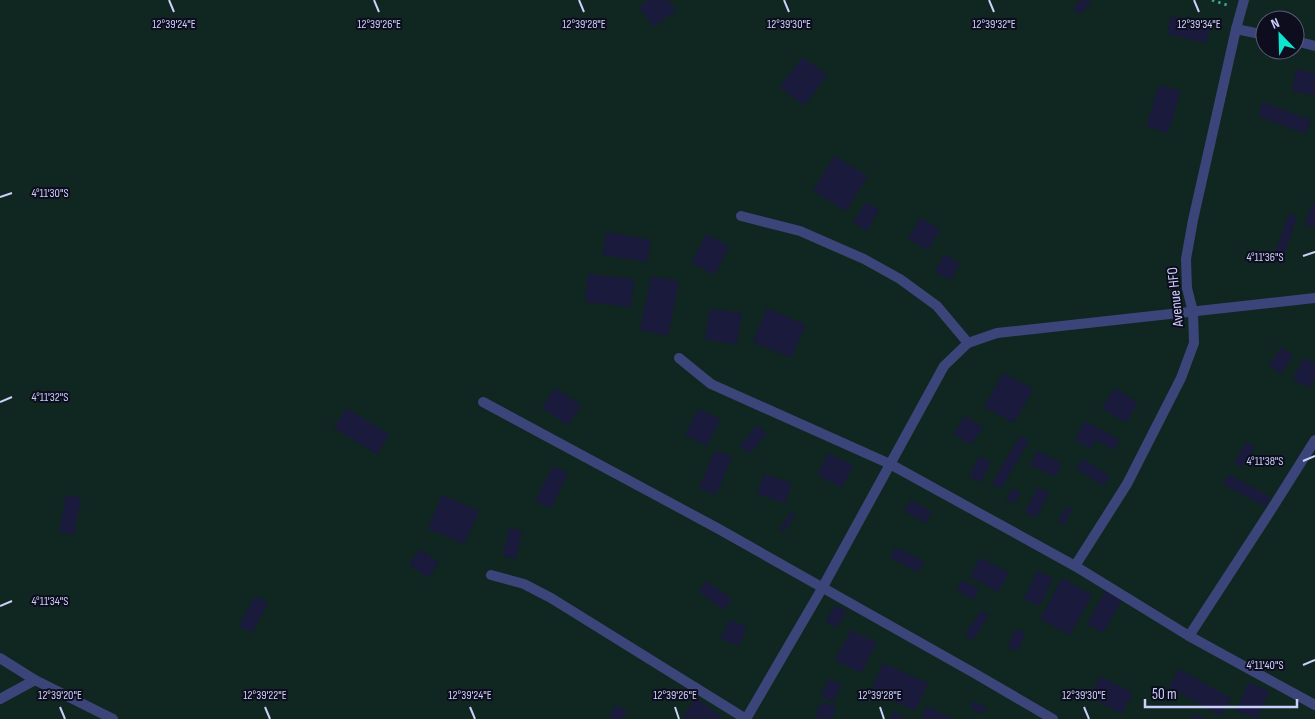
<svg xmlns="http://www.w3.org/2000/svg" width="1315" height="719" font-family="'Sofia Sans Condensed',sans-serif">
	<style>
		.green { fill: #102621; fill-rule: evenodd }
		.building { fill: #1a1a3c }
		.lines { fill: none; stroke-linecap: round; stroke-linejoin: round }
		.path { stroke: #34a789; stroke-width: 3; stroke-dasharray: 2.5 4; stroke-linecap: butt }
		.minor { stroke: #3b4579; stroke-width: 10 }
		.ticks { fill: none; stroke: #ccd0fc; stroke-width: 2 }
		.labels { text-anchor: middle; stroke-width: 4; stroke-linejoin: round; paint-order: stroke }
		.street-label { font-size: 15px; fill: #ccd0fc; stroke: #0d0d1d }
		.ticks-label { font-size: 12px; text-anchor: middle; fill: #ccd0fc; stroke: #0d0d1d; stroke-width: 4; stroke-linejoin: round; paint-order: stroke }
	</style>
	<rect width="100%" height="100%" fill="#0d0d1d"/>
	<path class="green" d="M0 0H1315V719H0ZM1265 20H1295V50H1265Z"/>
	<g class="building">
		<path d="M649 0H668L676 11 653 27 639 7Z"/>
		<path d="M1080 0 1092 1 1081 14 1073 9Z"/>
		<path d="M1171 16 1210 24 1206 43 1167 34Z"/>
		<path d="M803 57 827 75 804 106 779 87Z"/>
		<path d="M1296 69 1315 73V95L1292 91Z"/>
		<path d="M1159 85 1181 91 1168 133 1146 126Z"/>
		<path d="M1263 102 1311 120 1306 134 1258 116Z"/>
		<path d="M834 156 868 176 846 211 813 191Z"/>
		<path d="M866 202 879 210 867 231 853 223Z"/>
		<path d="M1312 203 1315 204V228L1305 225Z"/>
		<path d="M1289 214 1297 217 1281 264 1272 261Z"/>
		<path d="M920 218 940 229 928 250 908 239Z"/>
		<path d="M606 232 651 240 647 262 602 255Z"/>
		<path d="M706 234 729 246 715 275 691 263Z"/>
		<path d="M944 254 960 263 951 280 935 272Z"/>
		<path d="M588 274 634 279 631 307 585 302Z"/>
		<path d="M651 276 679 281 668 336 640 330Z"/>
		<path d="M767 308 806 325 791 358 753 342Z"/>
		<path d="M710 309 742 313 737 344 705 340Z"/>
		<path d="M1281 347 1293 355 1281 374 1269 365Z"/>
		<path d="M1303 358 1315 363V377L1310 388 1293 380Z"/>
		<path d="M1003 373 1033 389 1014 423 984 407Z"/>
		<path d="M555 388 581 405 568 425 542 408Z"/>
		<path d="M1115 388 1138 403 1126 423 1102 408Z"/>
		<path d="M346 408 389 434 377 454 334 428Z"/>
		<path d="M698 409 720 419 707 446 685 435Z"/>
		<path d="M965 416 983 427 971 445 953 434Z"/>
		<path d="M1085 421 1120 440 1114 450 1096 440 1091 449 1075 440Z"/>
		<path d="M757 425 767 433 750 454 740 446Z"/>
		<path d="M1020 436 1029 441 1001 489 992 483Z"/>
		<path d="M1246 442 1255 447 1243 468 1234 463Z"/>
		<path d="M715 450 732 457 716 495 699 488Z"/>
		<path d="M1037 451 1062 463 1055 477 1030 465Z"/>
		<path d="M828 453 853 465 842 488 818 475Z"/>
		<path d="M979 456 991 462 981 482 969 477Z"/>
		<path d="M1082 459 1110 476 1104 486 1076 469Z"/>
		<path d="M553 466 568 473 551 509 535 501Z"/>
		<path d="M764 474 792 483 785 503 757 494Z"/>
		<path d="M1229 474 1271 497 1265 507 1223 484Z"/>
		<path d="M1038 487 1049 493 1036 518 1025 512Z"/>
		<path d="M1013 488 1021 493 1014 504 1006 499Z"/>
		<path d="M66 495 81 498 74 535 59 532Z"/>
		<path d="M442 495 479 511 464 544 428 529Z"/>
		<path d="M911 500 932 512 926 523 904 511Z"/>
		<path d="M1066 506 1072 509 1064 525 1058 522Z"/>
		<path d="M791 512 795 515 784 532 779 529Z"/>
		<path d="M509 528 522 531 516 559 503 556Z"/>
		<path d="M895 547 924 561 918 572 890 558Z"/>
		<path d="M420 549 439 563 428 578 409 564Z"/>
		<path d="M980 558 1009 573 998 592 970 577Z"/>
		<path d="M1037 571 1053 578 1040 606 1024 599Z"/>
		<path d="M1062 578 1092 595 1070 635 1040 619Z"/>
		<path d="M962 580 979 589 974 600 957 591Z"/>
		<path d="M706 581 732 599 724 610 699 592Z"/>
		<path d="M1105 591 1122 600 1103 633 1087 624Z"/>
		<path d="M255 596 268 603 252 633 239 626Z"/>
		<path d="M836 605 847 612 836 628 825 621Z"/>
		<path d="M981 610 989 615 973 640 965 635Z"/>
		<path d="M729 620 747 627 739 646 721 639Z"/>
		<path d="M1015 629 1025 633 1018 651 1008 647Z"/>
		<path d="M851 630 877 643 861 673 835 660Z"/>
		<path d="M883 663 928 683 915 711 871 691Z"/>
		<path d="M1179 669 1231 698 1221 716 1169 687Z"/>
		<path d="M1100 676 1133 693 1122 714 1090 697Z"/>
		<path d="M829 679 842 685 833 702 821 696Z"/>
		<path d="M1249 682 1269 691 1257 719 1236 711Z"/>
		<path d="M696 698 724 719H687L683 716Z"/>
		<path d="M973 701 987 707 983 714 970 708Z"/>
		<path d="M820 702 836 706 832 719H815Z"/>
		<path d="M616 705 627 711 623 719H612L609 717Z"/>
		<path d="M927 706 953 719H921Z"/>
		<path d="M894 711 905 719H889Z"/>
		<path d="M1195 713 1205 719H1192Z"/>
	</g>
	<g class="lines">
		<path class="path" d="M1212 0 1227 5"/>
		<g class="minor">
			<path d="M1236 29 1265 35"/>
			<path d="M1295 41 1315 46"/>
			<path d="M741 216 800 231 864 259 900 279 937 306 968 343"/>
			<path d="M679 358 711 384 890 464 1075 566 1189 636 1315 705"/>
			<path d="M483 402 717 528 974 673 1053 719"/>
			<path d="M1075 566 1127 484 1181 378 1194 343 1193 312 1187 288 1186 259 1193 220 1236 29 1244 0"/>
			<path d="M491 575 524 584 551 598 746 719"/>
			<path d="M1189 636 1271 510 1315 440"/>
			<path d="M0 658 35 680 113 719"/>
			<path d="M0 699 35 680"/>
			<path d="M746 719 820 592 944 366 968 343 997 333 1315 298"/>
		</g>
	</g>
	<path class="ticks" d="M169 0 174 12M374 0 379 12M579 0 584 12M784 0 789 12M989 0 994 12M1194 0 1199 12M0 197 12 193M1303 256 1315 252M0 402 12 397M1303 461 1315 456M0 606 12 601M1303 665 1315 660M60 707 65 719M265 707 270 719M470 707 475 719M675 707 679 719M880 707 884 719M1084 707 1089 719"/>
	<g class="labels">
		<g class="street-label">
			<text transform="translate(1175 297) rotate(-96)" y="5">Avenue HFO</text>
		</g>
	</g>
	<g class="ticks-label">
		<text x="174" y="28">12°39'24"E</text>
		<text x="379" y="28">12°39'26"E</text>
		<text x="584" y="28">12°39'28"E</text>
		<text x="789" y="28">12°39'30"E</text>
		<text x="994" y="28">12°39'32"E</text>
		<text x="1199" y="28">12°39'34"E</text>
		<text x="50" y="197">4°11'30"S</text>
		<text x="1265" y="261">4°11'36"S</text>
		<text x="50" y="401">4°11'32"S</text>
		<text x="1265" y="465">4°11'38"S</text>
		<text x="50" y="605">4°11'34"S</text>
		<text x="1265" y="669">4°11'40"S</text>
		<text x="60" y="699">12°39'20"E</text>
		<text x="265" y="699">12°39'22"E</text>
		<text x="470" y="699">12°39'24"E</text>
		<text x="675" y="699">12°39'26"E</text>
		<text x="880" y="699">12°39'28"E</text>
		<text x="1084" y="699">12°39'30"E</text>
	</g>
	<g transform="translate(1280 35) rotate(337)"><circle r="24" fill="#0d0d1d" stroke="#595b76"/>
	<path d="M0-4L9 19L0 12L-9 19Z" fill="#0ee5ce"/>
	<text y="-8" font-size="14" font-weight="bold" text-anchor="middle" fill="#ccd0fc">N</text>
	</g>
	<path d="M1145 699v8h152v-8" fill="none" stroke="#ccd0fc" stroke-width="2.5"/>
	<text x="1152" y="699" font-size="15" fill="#ccd0fc" stroke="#0d0d1d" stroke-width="4" paint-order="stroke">50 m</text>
</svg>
